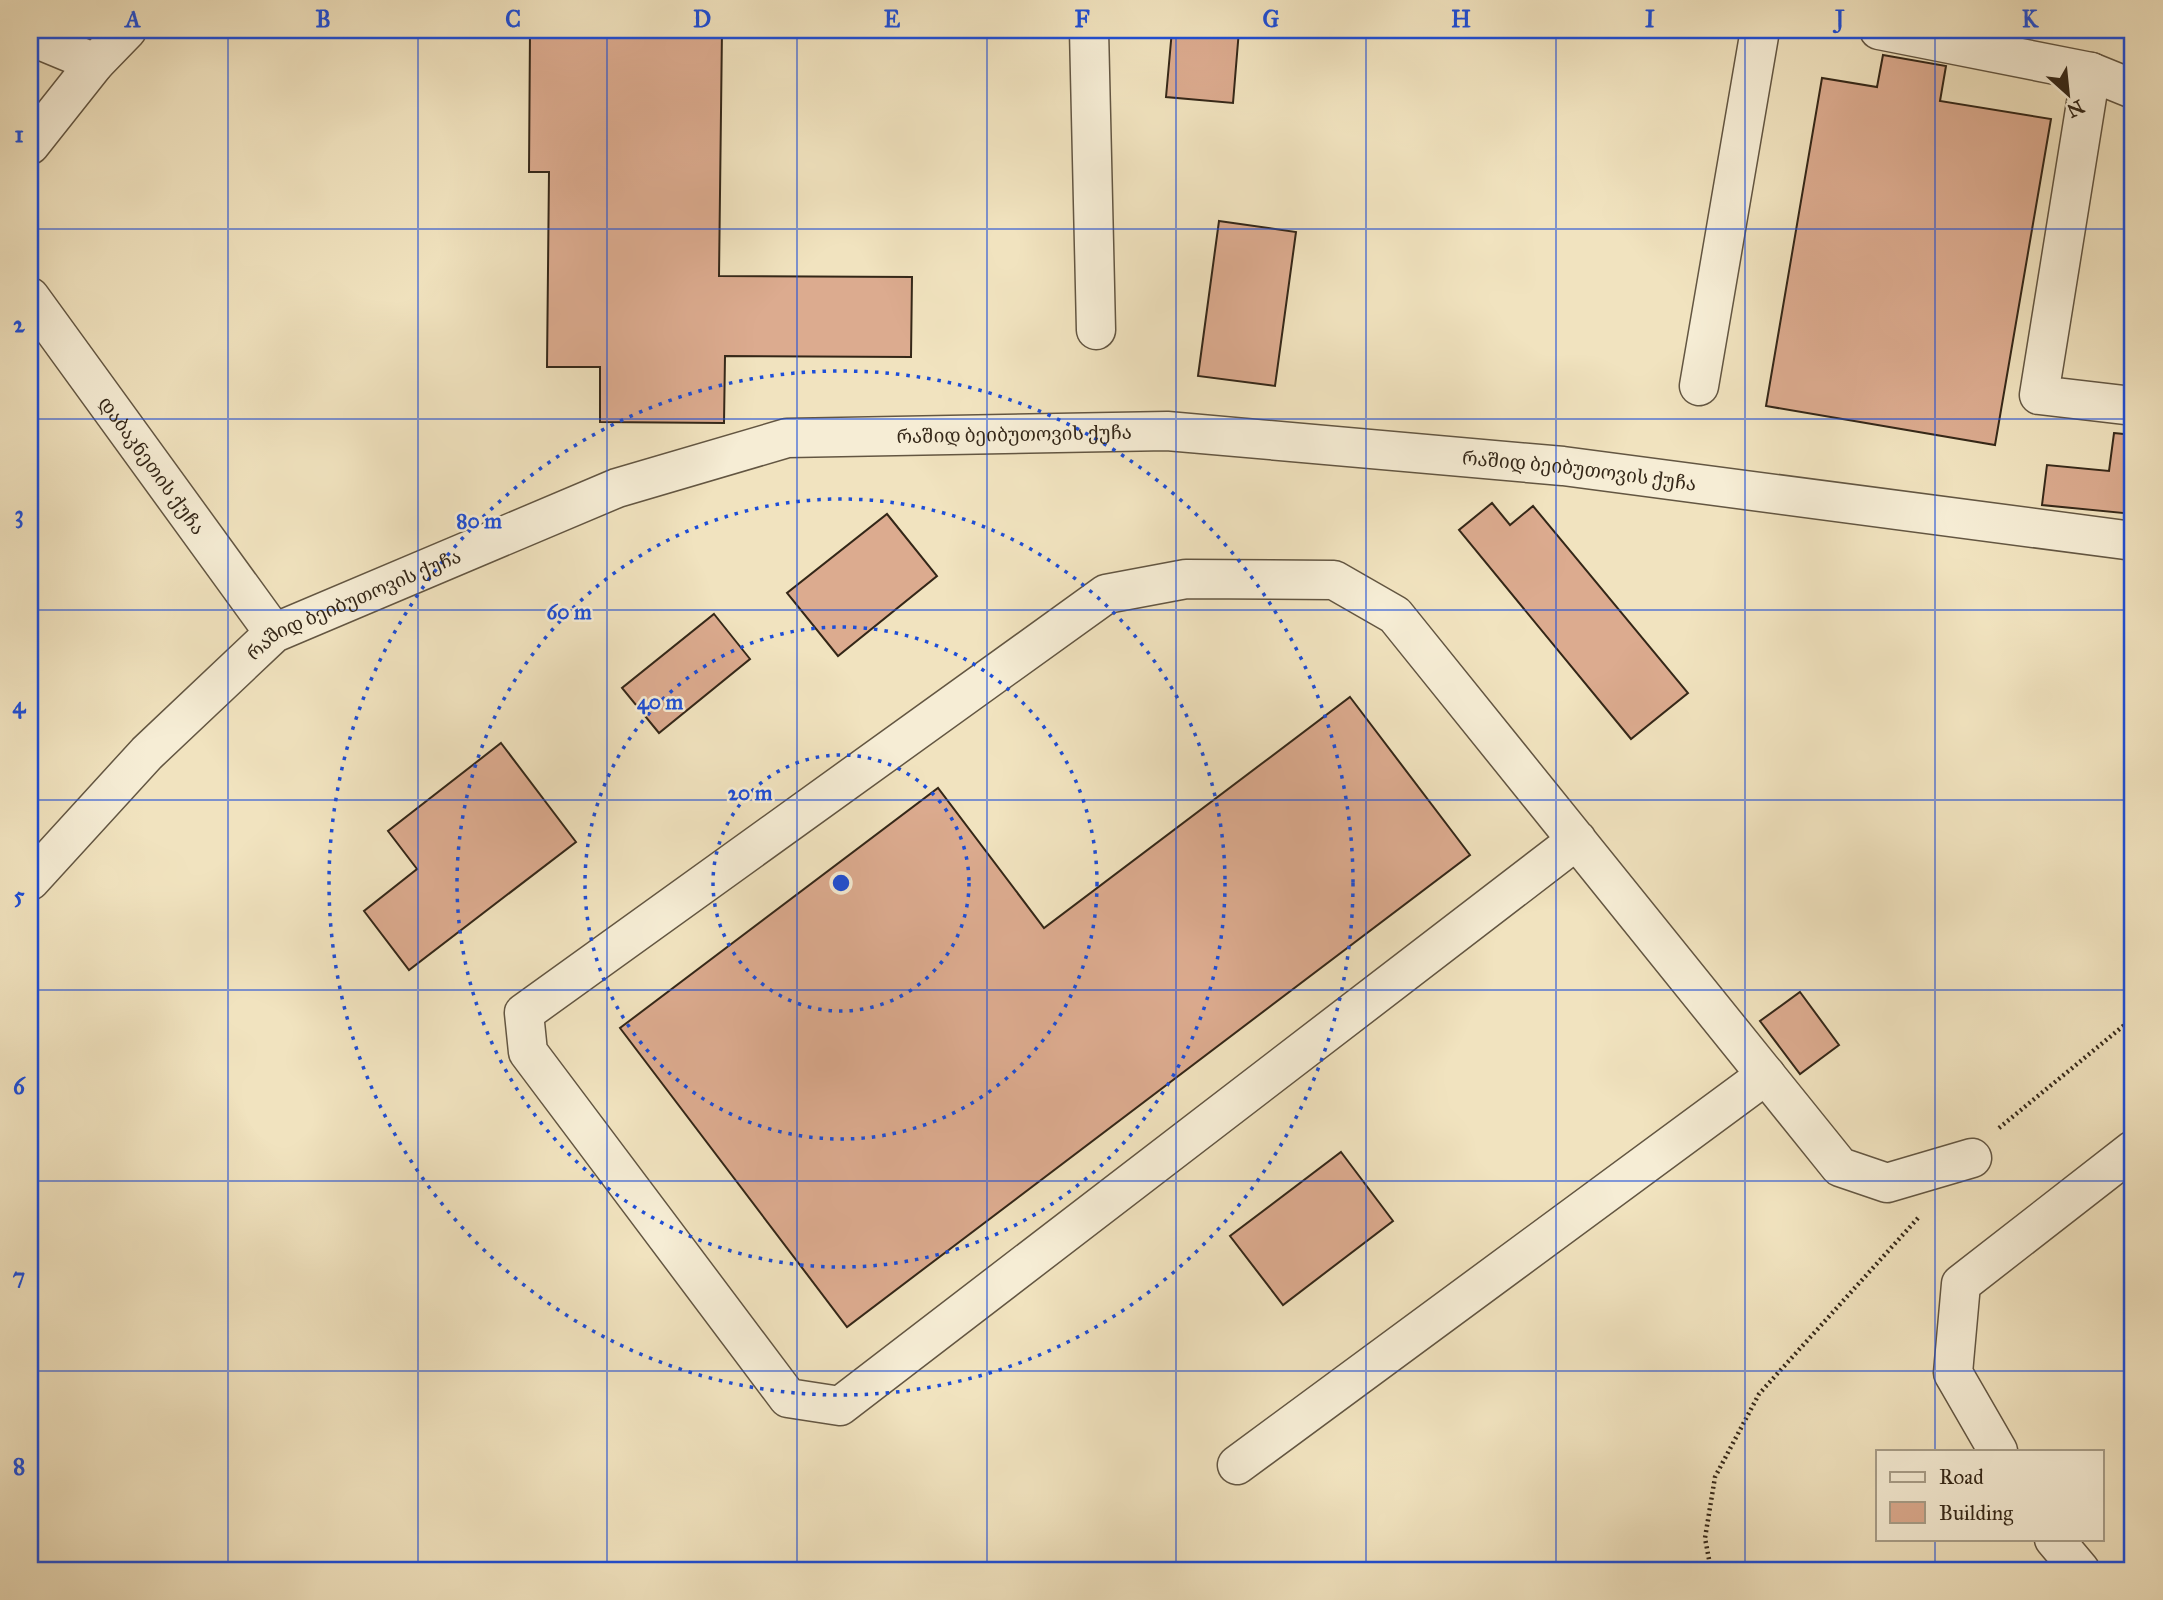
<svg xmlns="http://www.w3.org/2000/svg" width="2163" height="1600" font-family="'IM FELL Great Primer','Noto Serif Georgian',serif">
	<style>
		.building { fill: #dcab8f; stroke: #342718; stroke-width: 2 }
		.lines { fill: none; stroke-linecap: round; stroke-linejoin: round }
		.minor-casing { stroke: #635642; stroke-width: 41 }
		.path { stroke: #342718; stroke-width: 4.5; stroke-dasharray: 2 3.5; stroke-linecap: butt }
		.minor { stroke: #f6edd5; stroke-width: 38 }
		.grid { fill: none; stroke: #1d4ed8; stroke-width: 2; stroke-opacity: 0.55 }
		.ring { fill: none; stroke: #1d4ed8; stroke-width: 3.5; stroke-dasharray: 3.5 7 }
		.labels { text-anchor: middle; stroke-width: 5; stroke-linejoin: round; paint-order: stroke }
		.street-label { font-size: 19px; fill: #342718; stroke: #f6edd5 }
		.centre { fill: #1d4ed8; stroke: #f6edd5; stroke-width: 3.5 }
		.ring-label { font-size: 21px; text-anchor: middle; font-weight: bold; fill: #1d4ed8; stroke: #f6edd5; stroke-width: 5; stroke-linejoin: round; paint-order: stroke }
		.neatline { fill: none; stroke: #1d4ed8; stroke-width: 2.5 }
		.grid-label { font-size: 23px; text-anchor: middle; font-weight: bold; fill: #1d4ed8 }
	</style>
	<rect width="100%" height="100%" fill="#f1e3bf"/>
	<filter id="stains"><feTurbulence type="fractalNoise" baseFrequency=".00286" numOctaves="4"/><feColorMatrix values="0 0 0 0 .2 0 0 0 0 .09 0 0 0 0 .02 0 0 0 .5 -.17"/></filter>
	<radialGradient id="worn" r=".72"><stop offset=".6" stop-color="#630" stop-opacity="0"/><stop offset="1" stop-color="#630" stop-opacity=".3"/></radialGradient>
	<g class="building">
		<path d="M530 30H722L719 276 912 277 911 357 725 356 724 423 600 422V367H547L549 172H529Z"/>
		<path d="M1172 30H1239L1233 103 1166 97Z"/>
		<path d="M1883 55 1946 66 1940 101 2051 119 1995 445 1766 406 1822 78 1877 87Z"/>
		<path d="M1219 221 1296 232 1275 386 1198 376Z"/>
		<path d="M2114 433 2133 435V514L2042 505 2047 465 2109 471Z"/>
		<path d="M1492 503 1510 525 1533 506 1688 693 1631 739 1459 530Z"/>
		<path d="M887 514 937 576 838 656 787 593Z"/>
		<path d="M714 614 750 659 659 733 622 688Z"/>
		<path d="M1350 697 1470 855 847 1327 620 1028 938 788 1044 928Z"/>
		<path d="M501 743 576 842 409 970 364 911 417 869 388 831Z"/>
		<path d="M1800 992 1839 1045 1800 1074 1760 1021Z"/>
		<path d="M1341 1152 1393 1221 1283 1305 1230 1236Z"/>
	</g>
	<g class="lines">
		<g class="minor-casing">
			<g id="minor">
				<path d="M1089 30 1096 330"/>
				<path d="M1879 30 2091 72 2133 89"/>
				<path d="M30 36 95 63"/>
				<path d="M2091 72 2039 395 2133 406"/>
				<path d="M30 145 95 63 127 30"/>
				<path id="s1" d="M30 297 274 633"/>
				<path d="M1699 386 1760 30"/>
				<path d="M1577 840 840 1406 788 1398 528 1052 524 1013 1106 594 1186 579 1334 580 1395 615 1840 1167 1887 1183 1972 1158"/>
				<path id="s2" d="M30 881 147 753 274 633 617 488 787 438 1167 431 1563 466 2133 541"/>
				<path d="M1998 1451 1953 1373 1961 1284 2133 1150"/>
				<path d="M1237 1465 1766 1075"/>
				<path d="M2054 1539 2080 1570"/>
			</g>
		</g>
		<g class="path">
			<path d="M1999 1128 2133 1018"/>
			<path d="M1711 1570 1705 1538 1715 1477 1759 1394 1918 1218"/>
		</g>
		<use href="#minor" class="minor"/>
	</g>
	<path class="grid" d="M228 30V1570M418 30V1570M607 30V1570M797 30V1570M987 30V1570M1176 30V1570M1366 30V1570M1556 30V1570M1745 30V1570M1935 30V1451M30 229H2133M30 419H2133M30 610H2133M30 800H2133M30 990H2133M30 1181H2133M30 1371H2133M1935 1539V1570"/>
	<g class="ring">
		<circle cx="841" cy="883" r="128"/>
		<circle cx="841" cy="883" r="256"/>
		<circle cx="841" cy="883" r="384"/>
		<circle cx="841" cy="883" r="512"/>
	</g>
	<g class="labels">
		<g class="street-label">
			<text dy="7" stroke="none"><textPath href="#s2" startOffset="1125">რაშიდ ბეიბუთოვის ქუჩა</textPath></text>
			<text dy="7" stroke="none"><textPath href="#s1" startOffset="208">დაბაკნეთის ქუჩა</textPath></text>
			<text dy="7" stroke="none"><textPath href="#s2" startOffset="1692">რაშიდ ბეიბუთოვის ქუჩა</textPath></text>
			<text dy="7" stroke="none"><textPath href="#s2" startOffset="432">რაშიდ ბეიბუთოვის ქუჩა</textPath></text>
		</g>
	</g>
	<circle cx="841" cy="883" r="10" class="centre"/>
	<g class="ring-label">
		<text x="479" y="528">80 m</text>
		<text x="569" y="619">60 m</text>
		<text x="660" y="709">40 m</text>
		<text x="750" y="800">20 m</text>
	</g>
	<rect width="2163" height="1600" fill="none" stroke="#f1e3bf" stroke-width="77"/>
	<rect x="1876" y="1450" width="228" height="91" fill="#f6edd5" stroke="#a89e89" stroke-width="2"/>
	<rect x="1890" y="1472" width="35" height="10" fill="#f6edd5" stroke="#a89e89" stroke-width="2"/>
	<text x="1939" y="1484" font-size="21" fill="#342718">Road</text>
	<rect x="1890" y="1502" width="35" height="21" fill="#dcab8f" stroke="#a89e89" stroke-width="2"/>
	<text x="1939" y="1520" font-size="21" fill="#342718">Building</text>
	<g transform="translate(2068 94) rotate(153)" stroke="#f6edd5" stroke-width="5" paint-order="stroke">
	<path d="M0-5L12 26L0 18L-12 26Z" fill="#342718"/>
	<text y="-10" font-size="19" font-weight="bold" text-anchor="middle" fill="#342718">N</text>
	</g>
	<rect x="38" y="38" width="2086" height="1524" class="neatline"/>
	<g class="grid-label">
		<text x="133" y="27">A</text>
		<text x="323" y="27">B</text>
		<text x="513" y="27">C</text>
		<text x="702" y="27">D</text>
		<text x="892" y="27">E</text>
		<text x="1082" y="27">F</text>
		<text x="1271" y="27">G</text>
		<text x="1461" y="27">H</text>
		<text x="1650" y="27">I</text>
		<text x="1840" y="27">J</text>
		<text x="2030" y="27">K</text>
		<text x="19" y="142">1</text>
		<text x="19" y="332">2</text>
		<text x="19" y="522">3</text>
		<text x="19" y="713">4</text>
		<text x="19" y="903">5</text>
		<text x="19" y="1094">6</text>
		<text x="19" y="1284">7</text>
		<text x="19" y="1474">8</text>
	</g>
	<rect width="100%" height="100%" filter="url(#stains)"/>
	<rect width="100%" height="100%" fill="url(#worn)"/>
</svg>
